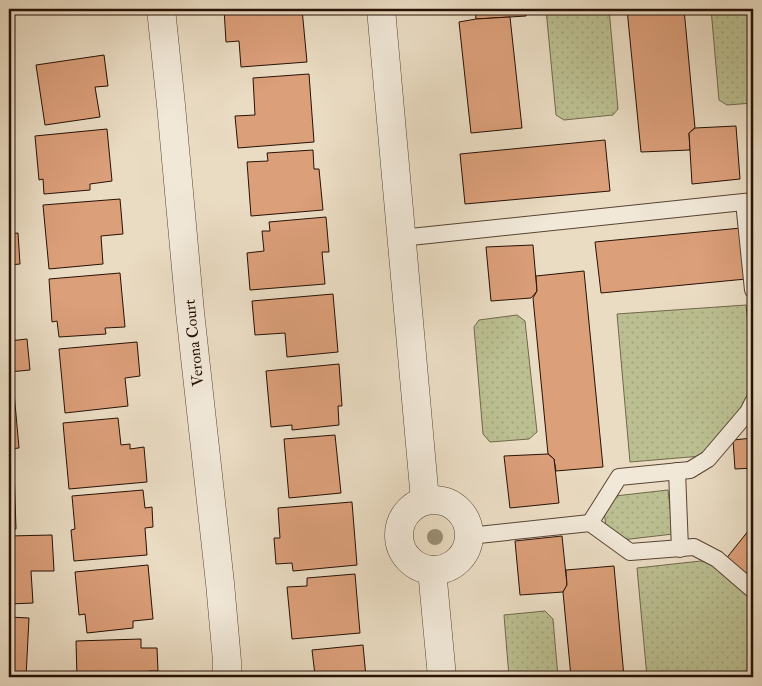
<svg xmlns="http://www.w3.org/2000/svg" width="762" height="686" font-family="'IM FELL Double Pica',serif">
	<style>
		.grass { fill: url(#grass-dots); stroke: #71684b }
		.building { fill: #db9f7a; stroke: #271105 }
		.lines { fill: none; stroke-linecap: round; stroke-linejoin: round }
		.lane-casing { stroke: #584434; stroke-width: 18 }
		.street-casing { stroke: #584434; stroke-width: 29 }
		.lane { stroke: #f1e8d8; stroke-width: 16 }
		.street { stroke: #f1e8d8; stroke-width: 28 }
		.tree { fill: #9b8e75 }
		.labels { text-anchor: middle; stroke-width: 4; stroke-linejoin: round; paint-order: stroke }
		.street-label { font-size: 16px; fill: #271105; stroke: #f1e8d8 }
	</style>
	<defs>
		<pattern id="grass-dots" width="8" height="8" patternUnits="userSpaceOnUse" patternTransform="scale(1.25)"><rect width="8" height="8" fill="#bbbf91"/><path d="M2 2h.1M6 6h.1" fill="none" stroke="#a1a37c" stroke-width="1.8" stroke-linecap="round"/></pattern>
	</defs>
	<rect width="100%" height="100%" fill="#eadcc3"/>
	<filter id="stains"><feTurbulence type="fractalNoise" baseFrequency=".004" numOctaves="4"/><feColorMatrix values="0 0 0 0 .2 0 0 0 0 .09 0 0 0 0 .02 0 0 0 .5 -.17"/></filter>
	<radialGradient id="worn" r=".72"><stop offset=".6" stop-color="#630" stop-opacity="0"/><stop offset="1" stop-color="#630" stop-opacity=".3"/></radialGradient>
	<g class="grass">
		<path d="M546 9H609L618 109 613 115 564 120 556 115Z"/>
		<path d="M711 9H753V103L727 105 719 100Z"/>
		<path d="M746 305 753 371V394L702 456 630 462 617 314Z"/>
		<path d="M517 315 525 321 537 432 529 439 490 442 483 434 474 327 479 320Z"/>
		<path d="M668 490 673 534 622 540 606 527 604 511 615 496Z"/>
		<path d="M710 560 753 598V677H647L637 568Z"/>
		<path d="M545 611 553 619 558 677H509L504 615Z"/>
	</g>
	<g class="building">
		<path d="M224 9H302L307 62 241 67 239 41 226 42Z"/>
		<path d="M475 9H525L526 16 476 19Z"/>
		<path d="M627 9H684L695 128 689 133 690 150 641 152Z"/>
		<path d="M510 17 522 128 471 133 459 22 476 19Z"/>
		<path d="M104 55 108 86 95 87 100 117 45 125 36 65Z"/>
		<path d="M309 74 314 142 238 148 235 116 255 115 253 78Z"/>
		<path d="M736 126 740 179 692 184 689 133 695 128Z"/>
		<path d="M107 129 112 181 90 184V190L44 194 43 179 39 180 35 136Z"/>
		<path d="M605 140 610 191 465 204 460 154Z"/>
		<path d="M313 150 314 169H319L323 210 251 216 247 162 268 161 267 153Z"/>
		<path d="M120 199 123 234 101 236 103 264 49 269 43 205Z"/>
		<path d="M326 217 329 252H322L325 284 250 290 247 253 264 251 262 231H270L269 222Z"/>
		<path d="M741 228 746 279 601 293 595 242Z"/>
		<path d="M18 233 20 264 9 265V234Z"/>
		<path d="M533 245 537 291 531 298 491 301 486 247Z"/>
		<path d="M584 271 603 467 556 471 554 459 548 454 533 298 537 291 536 276Z"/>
		<path d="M120 273 125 327 105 328 106 334 59 337 57 321 52 322 49 279Z"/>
		<path d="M333 294 338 352 287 357 285 333 255 335 252 301Z"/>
		<path d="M27 339 30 370 9 372V341Z"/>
		<path d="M137 342 140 376 125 378 128 406 65 413 59 349Z"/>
		<path d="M339 364 342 406H338L339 425 292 430V425L271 427 266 371Z"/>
		<path d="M13 381 19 448 9 449V382Z"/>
		<path d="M118 418 121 445 130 444V449L144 447 147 482 69 489 63 423Z"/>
		<path d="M335 435 341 493 289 498 284 439Z"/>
		<path d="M753 438V468L735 469 733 440Z"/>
		<path d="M548 454 554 459 559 503 510 508 504 456Z"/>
		<path d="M9 468H14L16 529H9Z"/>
		<path d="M143 490 145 508 152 507 153 527 145 528 147 555 74 561 71 530 75 529 72 496Z"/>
		<path d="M352 502 357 565 293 571 292 563 276 564 274 538H280L278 508Z"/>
		<path d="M753 525V583L725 560Z"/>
		<path d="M52 535 54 571H31L33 603 9 604V536Z"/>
		<path d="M562 536 567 585 563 592 520 595 515 541Z"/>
		<path d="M148 565 153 619 133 621V628L87 633 85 614 79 615 75 572Z"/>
		<path d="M614 566 624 677H571L563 592 567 585 566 570Z"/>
		<path d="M355 574 360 633 292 639 287 587 307 586V578Z"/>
		<path d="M9 617 29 618 26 677H9Z"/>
		<path d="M141 639V648H157L158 671H149V677H77L76 641Z"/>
		<path d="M363 645 366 677H287L315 675 312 650Z"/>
	</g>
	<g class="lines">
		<g class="lane-casing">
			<g id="lane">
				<path d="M744 202 753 290"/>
				<path d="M401 238 753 201"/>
				<path d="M677 471 680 549"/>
				<path d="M590 523 619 477 690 470 708 459 748 412 753 402"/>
				<path d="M469 536 590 523 630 552 694 547 717 559 753 590"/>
			</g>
		</g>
		<g class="street-casing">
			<g id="street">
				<path d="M161 9 171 105 190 312 220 583 227 661V677"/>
				<path d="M381 9 425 500"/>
				<circle cx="434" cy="535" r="35"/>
				<path d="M432 570 442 677"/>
			</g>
		</g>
		<use href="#lane" class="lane"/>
		<use href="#street" class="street"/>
	</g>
	<circle class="tree" cx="435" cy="537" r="8"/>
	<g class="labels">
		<g class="street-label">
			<text transform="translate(193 343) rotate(-96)" y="6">Verona Court</text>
		</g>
	</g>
	<rect width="762" height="686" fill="none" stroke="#eadcc3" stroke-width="30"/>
	<rect x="10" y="10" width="742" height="666" fill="none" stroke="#271105" stroke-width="2.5"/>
	<rect x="15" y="15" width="732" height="656" fill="none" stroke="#271105"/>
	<rect width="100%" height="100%" filter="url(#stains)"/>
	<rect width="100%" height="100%" fill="url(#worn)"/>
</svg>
